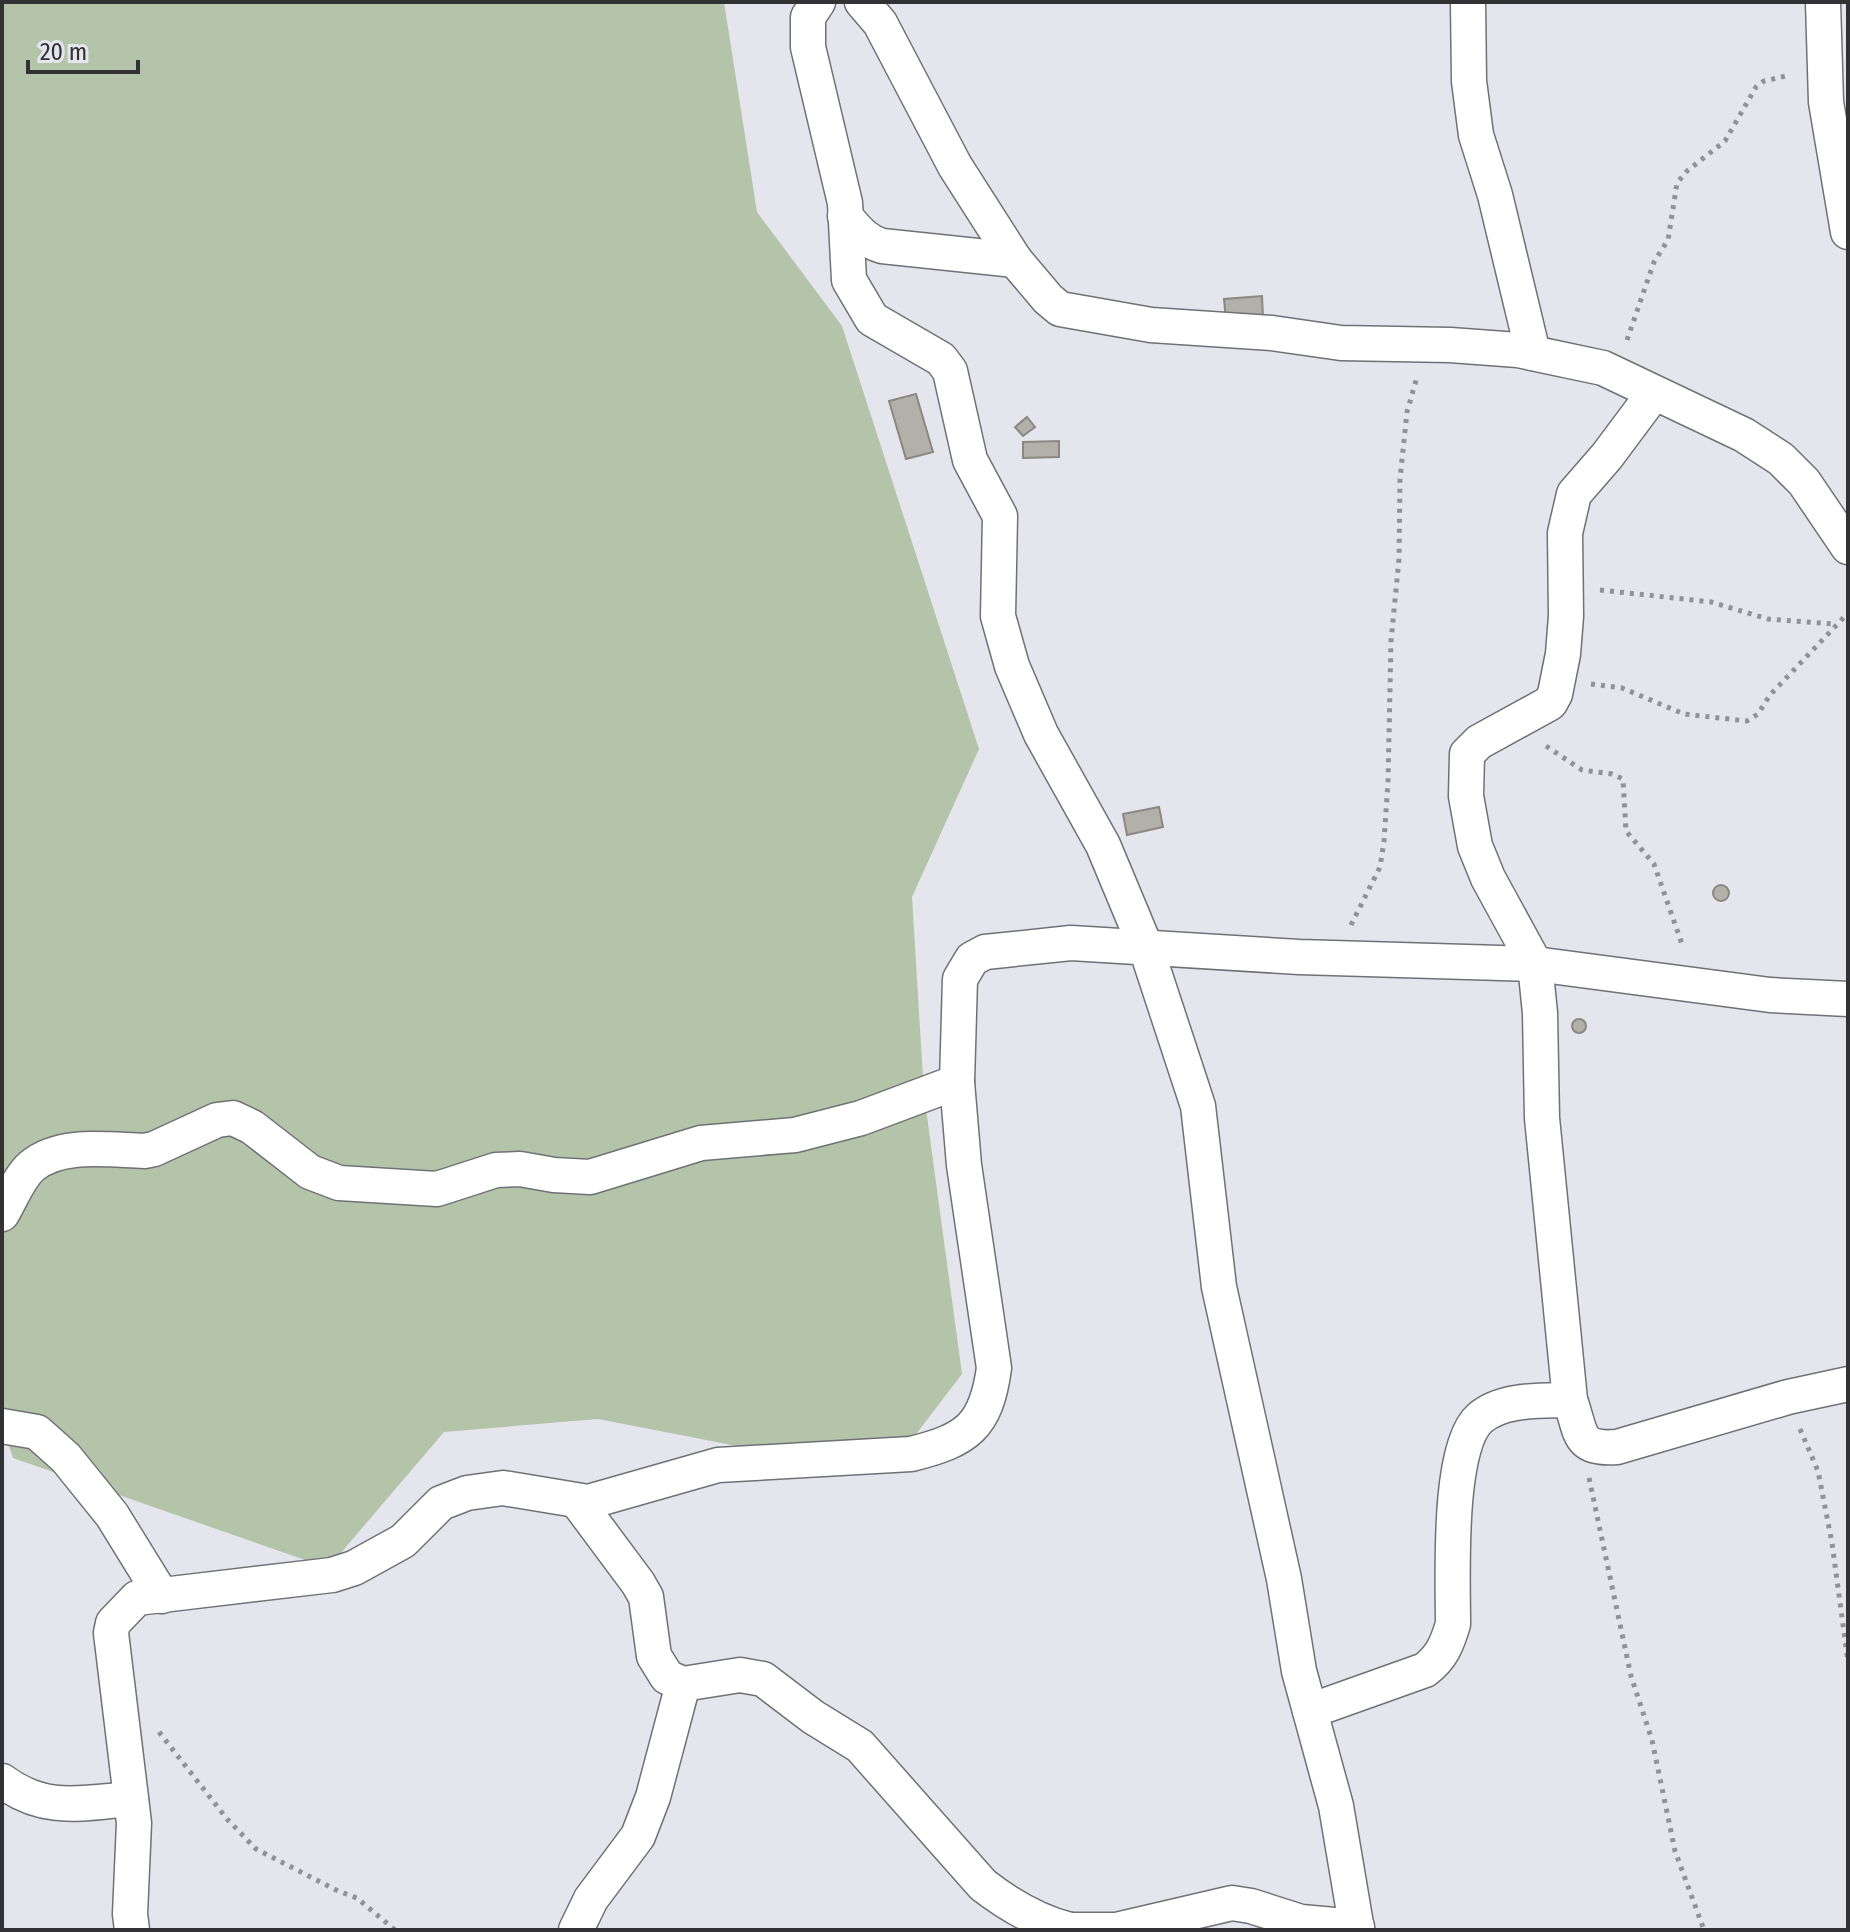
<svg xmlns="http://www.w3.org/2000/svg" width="1850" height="1932" font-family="'Fira Sans Condensed',sans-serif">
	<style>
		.green { fill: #b4c4a9 }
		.building { fill: #b3afa9; stroke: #8b8781; stroke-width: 2 }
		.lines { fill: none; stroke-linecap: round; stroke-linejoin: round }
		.minor-casing { stroke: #707177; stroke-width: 37 }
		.path { stroke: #919197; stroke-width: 5; stroke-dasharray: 4 6; stroke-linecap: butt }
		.minor { stroke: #fff; stroke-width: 34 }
	</style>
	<rect width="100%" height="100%" fill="#e5e6ed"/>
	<path class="green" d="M2 2H724L757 212 842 326 979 749 912 897 924 1094 962 1374 907 1446 799 1458 598 1419 444 1432 328 1568 13 1458 2 1426Z"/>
	<g class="building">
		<path d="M1262 296 1263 318 1226 321 1224 299Z"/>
		<path d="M916 394 933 452 906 459 889 401Z"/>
		<path d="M1027 417 1035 427 1023 436 1015 427Z"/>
		<path d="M1059 441V457L1023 458V442Z"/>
		<path d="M1159 807 1163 827 1127 835 1123 814Z"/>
		<circle cx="1721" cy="893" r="8"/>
		<circle cx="1579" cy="1026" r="7"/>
	</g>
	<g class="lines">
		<g class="minor-casing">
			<g id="minor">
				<path d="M818 2 808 17V47L845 203 849 280 872 319 941 359 950 371 970 460 1000 516 998 616 1012 666 1041 734 1103 845 1146 948 1198 1106 1219 1287 1284 1579 1299 1671 1336 1806 1357 1930"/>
				<path d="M862 2 880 23 955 166 1015 260 1048 299 1060 309 1151 325 1272 333 1341 343 1450 345 1518 350 1603 368 1744 435 1781 459 1804 482 1848 547"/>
				<path d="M1468 2 1469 81 1476 135 1495 195 1533 353"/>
				<path d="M1823 2 1826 102 1848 232"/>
				<path d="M845 216C857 230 865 241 882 246L1015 260"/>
				<path d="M1654 393 1607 456 1574 494 1565 533 1566 616 1563 654 1555 694 1550 703 1479 742 1467 754 1466 796 1475 846 1488 878 1535 964 1540 1013 1542 1118 1570 1400C1582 1433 1576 1450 1617 1447L1788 1397 1848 1384"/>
				<path d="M2 1214C11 1199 19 1177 32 1166 61 1142 109 1150 144 1151L154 1149 217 1120 233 1118 252 1127 310 1172 339 1183 437 1189 496 1170 520 1169 554 1175 590 1177 701 1143 795 1135 861 1118 957 1082"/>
				<path d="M2 1426 37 1432 66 1458 112 1515 162 1596"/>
				<path d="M577 1501 638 1583 646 1597 654 1656 667 1677 683 1684 740 1675 763 1679 813 1717 860 1746 983 1885C1009 1905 1038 1922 1070 1930"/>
				<path d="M1310 1711 1425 1670C1442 1657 1447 1644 1453 1624 1453 1579 1447 1446 1480 1418 1503 1398 1542 1401 1570 1400"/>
				<path d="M2 1781C45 1813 81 1803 131 1799"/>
				<path d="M132 1930 130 1914 134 1823 111 1633 113 1623 137 1598 332 1575 354 1568 403 1541 441 1503 467 1493 503 1488 588 1502 718 1465 911 1454C967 1440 986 1427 994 1368L964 1165 957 1082 960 979 972 959 985 952 1071 943 1299 957 1535 964 1770 995 1848 999"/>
				<path d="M576 1930 591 1899 638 1836 653 1797 683 1684"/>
				<path d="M1073 1930H1116L1232 1903 1251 1906 1301 1922 1357 1927"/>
			</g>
		</g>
		<g class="path">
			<path d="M1627 340 1654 262 1668 240 1677 183 1687 171 1725 141 1756 87 1764 81 1790 75"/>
			<path d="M1600 590 1711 602 1768 619 1834 624"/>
			<path d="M1591 684 1622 688 1684 714 1747 721 1758 714 1770 695 1848 613"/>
			<path d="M1546 746 1582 770 1612 774 1623 779 1626 831 1654 864 1683 947"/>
			<path d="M1351 925 1380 867 1384 841 1388 782 1391 641 1399 559 1400 479 1407 412 1417 377"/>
			<path d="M1800 1429 1818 1471 1832 1543 1848 1662"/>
			<path d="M1589 1478 1631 1676 1652 1740 1675 1851 1704 1930"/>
			<path d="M159 1732 227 1819 256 1849 338 1891 357 1898 395 1930"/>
		</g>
		<use href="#minor" class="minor"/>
	</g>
	<rect width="1850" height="1932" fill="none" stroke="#323235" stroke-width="8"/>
	<path d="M28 60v12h110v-12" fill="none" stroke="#323235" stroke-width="4"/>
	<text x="40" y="60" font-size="24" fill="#323235" stroke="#e5e6ed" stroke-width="6" paint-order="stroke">20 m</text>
</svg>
